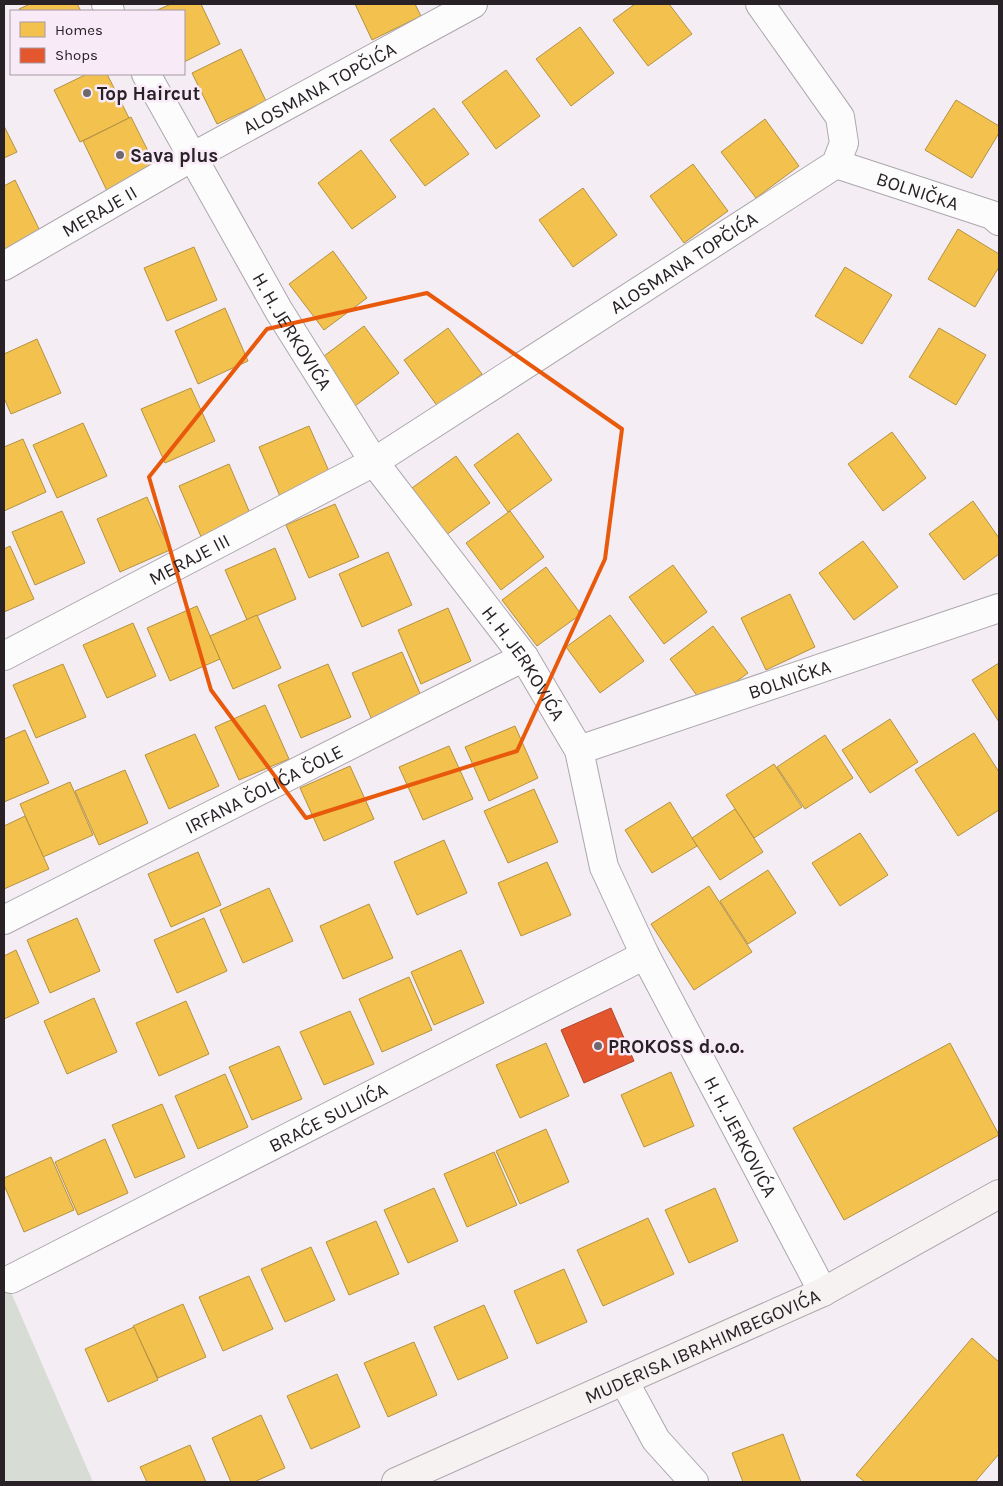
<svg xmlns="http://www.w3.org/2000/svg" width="1003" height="1486" font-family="Karla,sans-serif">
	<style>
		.green { fill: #d7ddd5 }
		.homes { fill: #f2c14e; stroke: #b59142 }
		.shops { fill: #e4572e; stroke: #ac472c }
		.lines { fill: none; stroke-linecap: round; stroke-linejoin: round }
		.minor-casing { stroke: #aca7ac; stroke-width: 30 }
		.secondary-casing { stroke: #aca7ac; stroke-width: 30 }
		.minor { stroke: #fdfcfd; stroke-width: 28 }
		.secondary { stroke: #f6f2f2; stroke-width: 28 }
		.marked { fill: none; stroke: #e8590c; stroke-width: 4; stroke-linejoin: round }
		.poi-dot { fill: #6f696f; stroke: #f8eaf7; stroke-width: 2 }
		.labels { text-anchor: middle; stroke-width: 5; stroke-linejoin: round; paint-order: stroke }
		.street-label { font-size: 19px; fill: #282227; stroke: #f8eaf7 }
		.poi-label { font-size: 19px; font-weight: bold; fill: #282227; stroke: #f8eaf7; text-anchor: start }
	</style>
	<rect width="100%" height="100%" fill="#f4eef4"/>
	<path class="green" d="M4 1276 93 1482H4Z"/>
	<g class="homes">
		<path d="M30 4H77L81 11H20L19 9Z"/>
		<path d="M171 4H201L220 44 184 62V11H155Z"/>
		<path d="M355 4H415L421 16 372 40Z"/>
		<path d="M635 4H669L692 34 648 66 613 20Z"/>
		<path d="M580 27 614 73 571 106 536 59Z"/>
		<path d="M241 49 266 101 217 124 192 73Z"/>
		<path d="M506 70 540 116 496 149 462 102Z"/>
		<path d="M87 74H107L129 118 80 142 54 90Z"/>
		<path d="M956 100 999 126V133L972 178 925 150Z"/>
		<path d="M434 108 469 154 425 186 390 140Z"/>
		<path d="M131 117 157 169 108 193 83 141Z"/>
		<path d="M765 119 799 166 756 198 721 152Z"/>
		<path d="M4 126 17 152 4 158Z"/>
		<path d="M361 150 396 197 352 229 318 183Z"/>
		<path d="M693 164 728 211 684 243 650 196Z"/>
		<path d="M15 180 41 233 4 250V186Z"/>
		<path d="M583 188 617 235 573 267 539 220Z"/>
		<path d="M958 229 999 254V267L975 307 928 279Z"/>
		<path d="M194 247 217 300 167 321 144 268Z"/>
		<path d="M333 251 367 298 324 330 289 284Z"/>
		<path d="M845 267 892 295 862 344 815 316Z"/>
		<path d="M225 308 248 361 198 384 175 331Z"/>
		<path d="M364 326 399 373 355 406 320 359Z"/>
		<path d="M448 328 482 374 438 407 404 360Z"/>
		<path d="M939 328 986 355 956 405 909 377Z"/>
		<path d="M37 339 61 393 11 414 4 398V354Z"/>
		<path d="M191 388 215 441 165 463 141 409Z"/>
		<path d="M83 423 107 476 57 498 33 445Z"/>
		<path d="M309 426 332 478 282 501 259 447Z"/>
		<path d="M892 432 926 478 883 511 848 464Z"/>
		<path d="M518 433 552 480 508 512 474 465Z"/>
		<path d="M23 439 46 492 4 511V447Z"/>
		<path d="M456 456 490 503 446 535 412 488Z"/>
		<path d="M229 464 252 518 202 539 179 486Z"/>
		<path d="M147 497 170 550 120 572 97 519Z"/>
		<path d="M973 501 999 538V554L964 580 929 534Z"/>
		<path d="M335 504 359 557 309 578 286 525Z"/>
		<path d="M62 511 85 563 35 585 12 532Z"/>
		<path d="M510 511 544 557 501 590 466 543Z"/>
		<path d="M863 541 898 587 854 620 819 573Z"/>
		<path d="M10 546 34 599 4 612V549Z"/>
		<path d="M275 548 296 599 247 620 225 570Z"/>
		<path d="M388 552 412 605 362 627 339 574Z"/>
		<path d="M673 565 707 612 664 644 629 597Z"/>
		<path d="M546 567 581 614 537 646 502 600Z"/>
		<path d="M790 594 815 647 766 670 741 618Z"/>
		<path d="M197 606 220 659 170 681 147 628Z"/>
		<path d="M448 608 471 661 421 684 398 630Z"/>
		<path d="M257 615 281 668 233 689 210 636Z"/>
		<path d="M610 615 644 661 600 693 566 647Z"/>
		<path d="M133 623 156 676 107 698 83 645Z"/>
		<path d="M713 626 748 673 704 705 670 659Z"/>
		<path d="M402 652 425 705 375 727 352 673Z"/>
		<path d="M999 663V722L972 680Z"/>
		<path d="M63 664 86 717 36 738 13 685Z"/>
		<path d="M328 664 351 717 301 738 278 685Z"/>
		<path d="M265 705 289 759 239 780 215 727Z"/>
		<path d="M890 719 918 762 870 793 842 750Z"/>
		<path d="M515 726 538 778 489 801 465 747Z"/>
		<path d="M25 730 49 783 4 802V739Z"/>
		<path d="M974 733 999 772V810L958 836 915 770Z"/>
		<path d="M195 734 219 786 169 809 145 755Z"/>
		<path d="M825 735 853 778 805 809 777 767Z"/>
		<path d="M449 746 473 799 423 820 399 767Z"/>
		<path d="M774 764 802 807 754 838 726 795Z"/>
		<path d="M350 766 374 819 324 841 300 788Z"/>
		<path d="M125 770 148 823 99 845 75 791Z"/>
		<path d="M70 782 93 835 43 857 20 804Z"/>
		<path d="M534 789 558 842 508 863 484 811Z"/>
		<path d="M670 802 697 846 652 873 625 830Z"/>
		<path d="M735 809 763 852 720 880 692 838Z"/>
		<path d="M25 816 49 869 4 889V826Z"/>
		<path d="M860 833 888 875 840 906 812 863Z"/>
		<path d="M444 840 467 893 417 915 394 862Z"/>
		<path d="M198 852 221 905 171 927 148 874Z"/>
		<path d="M547 862 571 915 521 936 498 883Z"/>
		<path d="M768 870 796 913 748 944 720 901Z"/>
		<path d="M709 886 752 952 694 990 651 924Z"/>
		<path d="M269 888 293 941 243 963 220 910Z"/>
		<path d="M369 904 393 958 343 979 320 926Z"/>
		<path d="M77 918 100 971 50 993 27 940Z"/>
		<path d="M204 918 227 971 177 993 154 940Z"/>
		<path d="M16 950 39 1003 4 1019V956Z"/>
		<path d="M461 950 484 1003 434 1025 411 972Z"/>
		<path d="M409 977 432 1030 382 1052 359 999Z"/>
		<path d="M94 998 117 1052 67 1074 44 1021Z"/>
		<path d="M186 1001 209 1054 159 1076 136 1023Z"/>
		<path d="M350 1011 374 1064 324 1085 300 1032Z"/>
		<path d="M546 1043 569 1096 520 1118 496 1065Z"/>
		<path d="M950 1043 999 1135 844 1220 793 1128Z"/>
		<path d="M279 1046 302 1099 252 1120 229 1067Z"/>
		<path d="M671 1072 694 1126 644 1147 621 1095Z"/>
		<path d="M225 1074 248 1127 198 1149 175 1096Z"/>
		<path d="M162 1104 185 1157 135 1178 112 1125Z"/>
		<path d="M546 1129 569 1182 520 1204 496 1151Z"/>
		<path d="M105 1139 128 1193 78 1215 55 1162Z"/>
		<path d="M494 1152 517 1205 467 1227 444 1174Z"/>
		<path d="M51 1157 74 1210 24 1232 4 1185V1178Z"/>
		<path d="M434 1188 458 1241 408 1263 384 1210Z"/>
		<path d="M715 1188 738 1241 689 1263 665 1210Z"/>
		<path d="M648 1218 674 1274 603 1306 577 1250Z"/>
		<path d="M376 1221 399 1274 349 1295 326 1242Z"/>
		<path d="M311 1247 335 1300 285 1322 261 1269Z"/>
		<path d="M564 1269 587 1322 537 1344 514 1291Z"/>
		<path d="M249 1276 273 1329 223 1351 199 1297Z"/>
		<path d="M183 1304 206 1357 158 1378 133 1326Z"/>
		<path d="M484 1305 508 1358 458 1380 434 1327Z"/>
		<path d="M134 1327 158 1380 108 1402 85 1349Z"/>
		<path d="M972 1338 999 1362V1454L975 1482H865L856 1475Z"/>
		<path d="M414 1342 437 1395 388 1417 364 1363Z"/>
		<path d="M337 1374 360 1427 311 1449 287 1396Z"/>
		<path d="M261 1415 285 1468 254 1482H231L212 1438Z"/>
		<path d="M783 1434 801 1482H743L732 1453Z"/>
		<path d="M190 1445 206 1482H147L140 1467Z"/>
	</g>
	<path class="shops" d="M611 1008 634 1061 584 1083 561 1030Z"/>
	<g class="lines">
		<g class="minor-casing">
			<g id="minor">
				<path d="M106 4 110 11"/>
				<path id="s1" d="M146 74 279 311 374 462 524 657 579 750 604 867 645 955 823 1292"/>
				<path id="s2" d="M836 164 992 215 999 221"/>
				<path id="s3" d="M4 266 194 156 473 4"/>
				<path id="s4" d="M4 656 374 462 836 164 844 143 840 117 760 4"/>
				<path id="s5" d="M579 750 999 608"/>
				<path id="s6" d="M4 920 524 657"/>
				<path id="s7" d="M11 1279 645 955"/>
				<path d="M624 1381 656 1440 694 1482"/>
			</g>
		</g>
		<g class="secondary-casing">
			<g id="secondary">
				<path id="s8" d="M396 1482 823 1292 999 1194"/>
			</g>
		</g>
		<use href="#minor" class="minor"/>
		<use href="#secondary" class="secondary"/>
	</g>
	<path class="marked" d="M427 293 622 429 605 559 517 751 306 818 211 690 149 477 267 329Z"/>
	<g class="poi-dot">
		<circle cx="87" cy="93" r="5"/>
		<circle cx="120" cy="155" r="5"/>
		<circle cx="598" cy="1046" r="5"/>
	</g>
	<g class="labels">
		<g class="street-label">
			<text dy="7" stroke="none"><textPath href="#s3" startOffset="362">ALOSMANA TOPČIĆA</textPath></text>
			<text dy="7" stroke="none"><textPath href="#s2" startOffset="86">BOLNIČKA</textPath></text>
			<text dy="7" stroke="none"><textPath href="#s3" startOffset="110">MERAJE II</textPath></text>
			<text dy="7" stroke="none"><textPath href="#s4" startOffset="786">ALOSMANA TOPČIĆA</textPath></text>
			<text dy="7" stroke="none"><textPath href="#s1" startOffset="296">H. H. JERKOVIĆA</textPath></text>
			<text dy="7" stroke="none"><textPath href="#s4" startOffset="209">MERAJE III</textPath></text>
			<text dy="7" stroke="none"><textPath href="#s1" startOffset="701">H. H. JERKOVIĆA</textPath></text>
			<text dy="7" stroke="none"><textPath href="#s5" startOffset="222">BOLNIČKA</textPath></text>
			<text dy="7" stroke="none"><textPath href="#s6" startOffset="291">IRFANA ČOLIĆA ČOLE</textPath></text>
			<text dy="7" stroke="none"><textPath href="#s7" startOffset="356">BRAĆE SULJIĆA</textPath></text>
			<text dy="7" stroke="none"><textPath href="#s1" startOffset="1226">H. H. JERKOVIĆA</textPath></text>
			<text dy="7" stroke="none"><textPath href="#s8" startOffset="335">MUDERISA IBRAHIMBEGOVIĆA</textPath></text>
		</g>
		<g class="poi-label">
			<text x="97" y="100">Top Haircut</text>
			<text x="130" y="162">Sava plus</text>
			<text x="608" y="1053">PROKOSS d.o.o.</text>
		</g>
	</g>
	<rect width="1003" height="1486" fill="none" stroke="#282227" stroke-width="10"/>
	<rect x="10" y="10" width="175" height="65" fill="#f8eaf7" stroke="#a59aa4"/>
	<rect x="20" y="22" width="25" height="15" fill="#f2c14e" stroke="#a59aa4"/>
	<text x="55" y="35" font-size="15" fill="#282227">Homes</text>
	<rect x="20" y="48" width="25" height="15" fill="#e4572e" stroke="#a59aa4"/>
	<text x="55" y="60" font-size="15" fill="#282227">Shops</text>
</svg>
